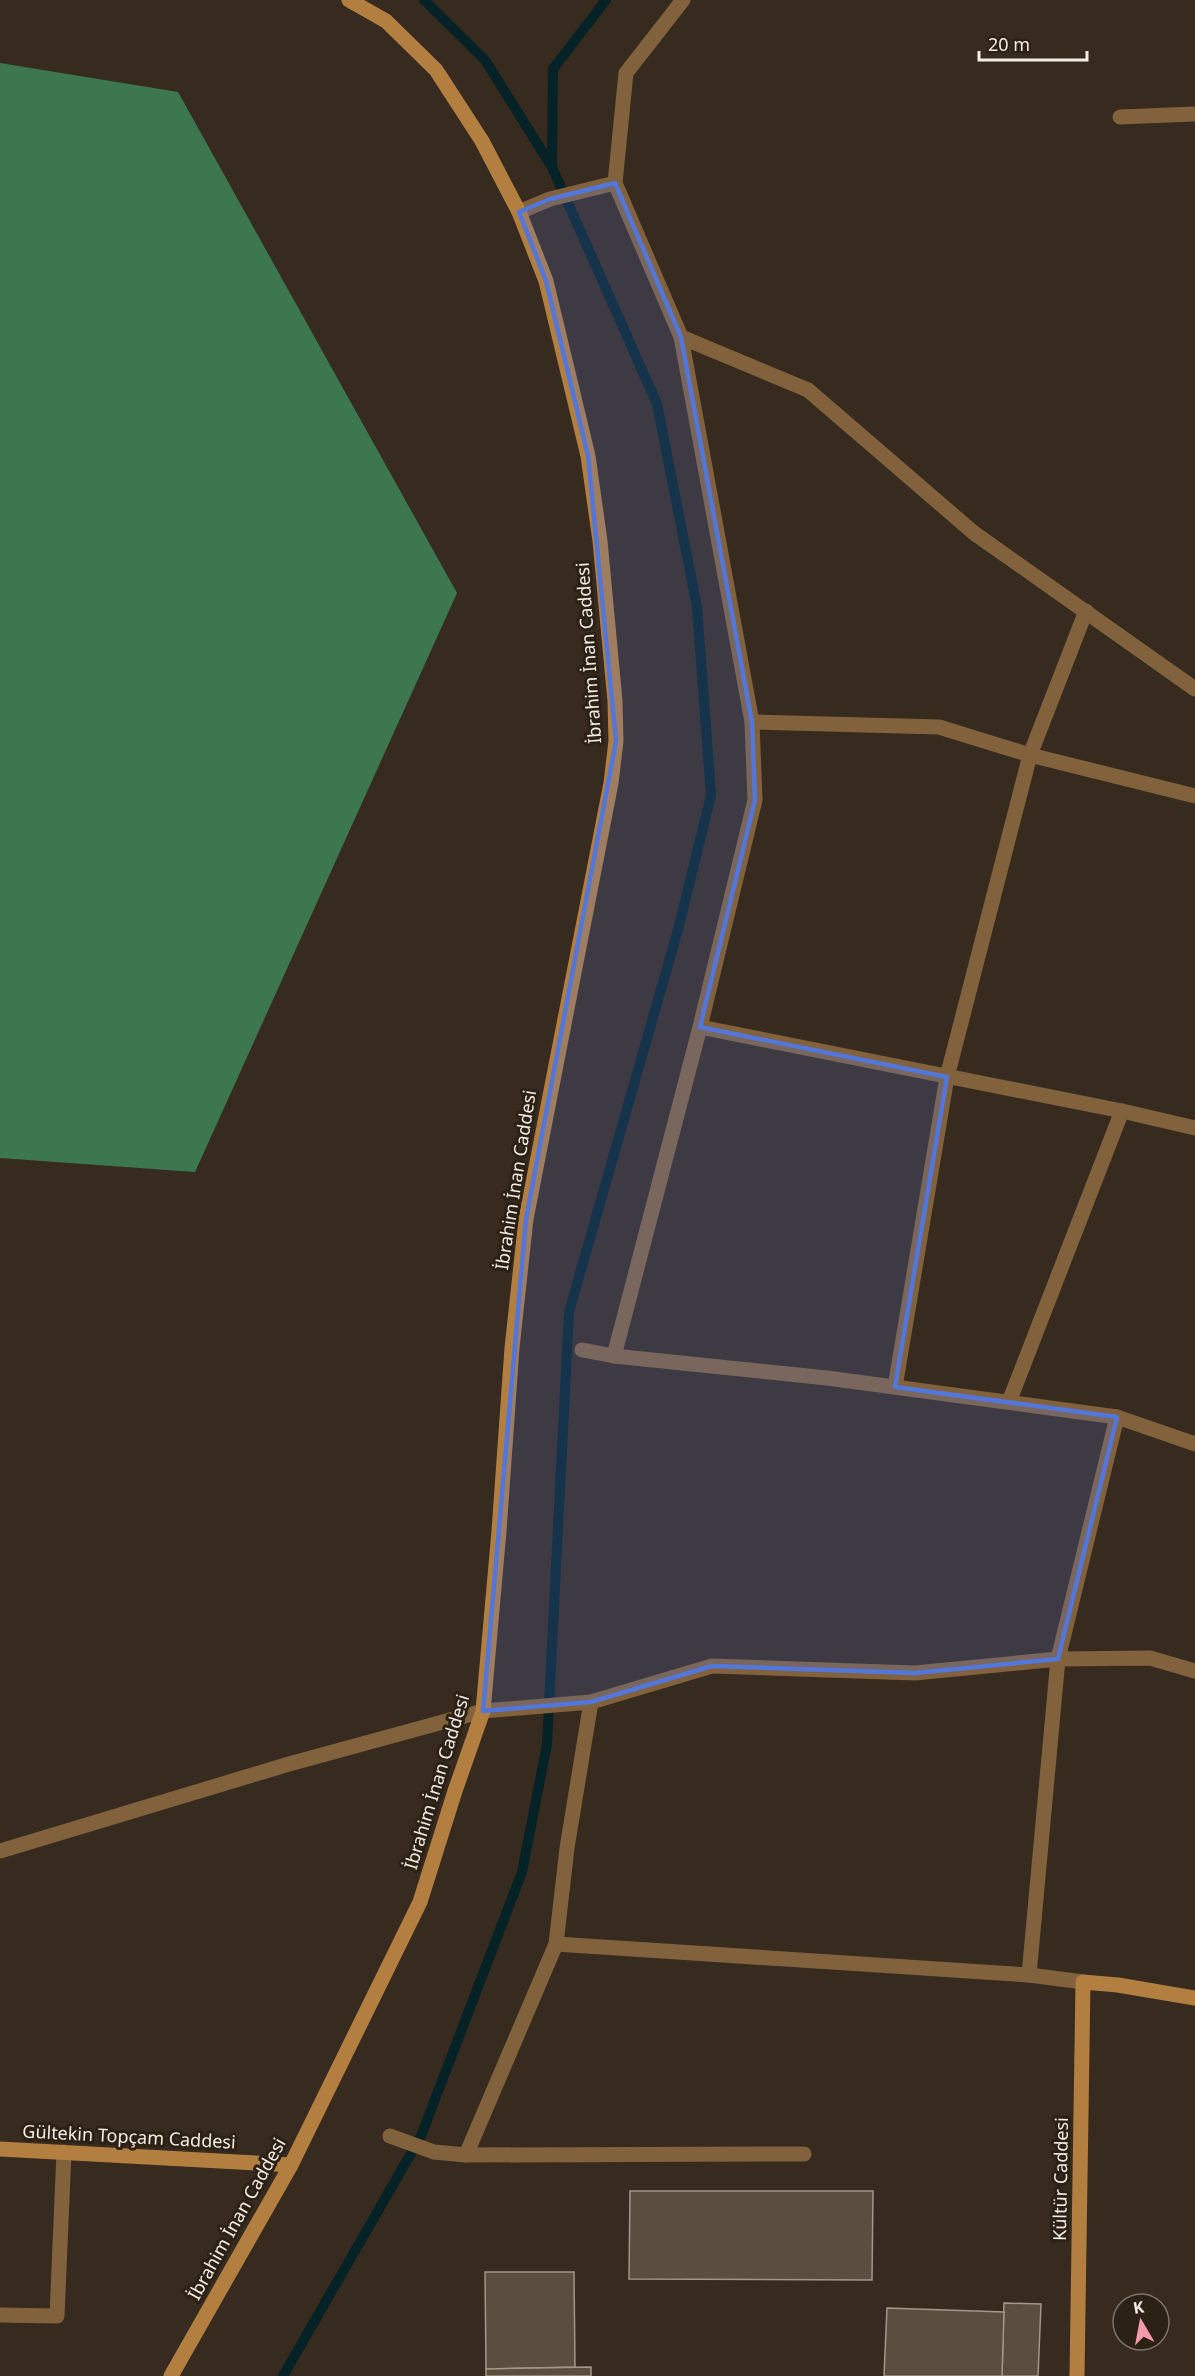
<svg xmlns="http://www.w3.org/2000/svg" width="1195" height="2376" font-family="'Noto Sans',sans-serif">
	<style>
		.forest { fill: #3d774f }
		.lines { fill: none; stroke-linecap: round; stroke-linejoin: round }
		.stream { stroke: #052226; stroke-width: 10 }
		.building { fill: #594e40; stroke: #a39787; stroke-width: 1.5 }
		.street { stroke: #82623d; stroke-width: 15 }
		.secondary { stroke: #b27f41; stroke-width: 15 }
		.marked { fill: #5376db; fill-opacity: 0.2; stroke: #5376db; stroke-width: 4.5; stroke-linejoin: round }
		.labels { text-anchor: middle; stroke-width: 6; stroke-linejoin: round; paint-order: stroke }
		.street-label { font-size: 18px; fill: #f5ede5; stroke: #2c2115 }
	</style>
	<rect width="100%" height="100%" fill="#372b1f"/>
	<path class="forest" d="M0 63 178 92 457 593 195 1172 0 1158Z"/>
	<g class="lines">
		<g class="stream">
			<path d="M552 166 553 69 606 0"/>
			<path d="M283 2376 421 2136 522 1872 547 1744 569 1312 678 930 711 795 697 607 657 404 552 167 485 60 424 0"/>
		</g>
	</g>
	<g class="building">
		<path d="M630 2191H873L872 2280 629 2279Z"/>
		<path d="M485 2272H574L575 2367 486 2369Z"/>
		<path d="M1004 2303 1041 2304 1038 2376H1002Z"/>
		<path d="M887 2308 1004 2312 1002 2376H884Z"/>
		<path d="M591 2367V2376H486V2369Z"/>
	</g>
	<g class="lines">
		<g class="street">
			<path d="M1120 117 1195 114"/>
			<path d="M615 183 626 73 683 0"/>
			<path d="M519 212 550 199 615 183 681 337 752 722 755 800 700 1027 614 1356"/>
			<path d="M681 337 808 390 974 533 1195 689"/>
			<path d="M752 722 939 727 1030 755 1195 796"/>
			<path d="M700 1027 1122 1111 1195 1128"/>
			<path d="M582 1350 614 1356 827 1378 1117 1417 1195 1444"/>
			<path d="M895 1387 947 1077 1030 755 1086 611"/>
			<path d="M1009 1402 1122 1111"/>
			<path d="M0 1851 289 1764 483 1711 591 1702 712 1666 915 1673 1058 1659 1150 1658 1195 1671"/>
			<path d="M556 1944 1029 1975 1083 1982"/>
			<path d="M1029 1975 1058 1659 1117 1417"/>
			<path d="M390 2136 434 2152 466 2155 804 2154"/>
			<path d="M466 2155 556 1944 567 1848 591 1702"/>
			<path d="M0 2315 57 2316 64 2152"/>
		</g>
		<g class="secondary">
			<path d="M0 2149 291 2165"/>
			<path d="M171 2376 291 2165 420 1902 455 1791 483 1711 499 1531 512 1348 526 1219 611 783 616 741 615 701 600 541 588 456 546 281 519 212 482 141 436 70 386 21 349 0"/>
			<path d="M1077 2376 1083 1982 1118 1985 1195 1998"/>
		</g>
	</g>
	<path class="marked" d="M615 183 681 337 752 722 755 800 700 1027 947 1077 895 1387 1117 1417 1058 1659 915 1673 712 1666 591 1702 483 1711 526 1219 616 741 588 456 546 281 519 212 550 199Z"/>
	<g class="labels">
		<g class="street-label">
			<text transform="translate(589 653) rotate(-94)" y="6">İbrahim İnan Caddesi</text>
			<text transform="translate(516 1180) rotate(-81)" y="6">İbrahim İnan Caddesi</text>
			<text transform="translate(437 1782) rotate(-73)" y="6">İbrahim İnan Caddesi</text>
			<text transform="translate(129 2137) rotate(3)" y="6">Gültekin Topçam Caddesi</text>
			<text transform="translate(1061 2179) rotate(-89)" y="6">Kültür Caddesi</text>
			<text transform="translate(237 2219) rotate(-61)" y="6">İbrahim İnan Caddesi</text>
		</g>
	</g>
	<g transform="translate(1141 2322) rotate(350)"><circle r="28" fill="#2c2115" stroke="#7c7368" stroke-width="1.5"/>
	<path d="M0-4.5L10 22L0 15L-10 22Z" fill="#f29aae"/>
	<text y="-9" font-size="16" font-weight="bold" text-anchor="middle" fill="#f5ede5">K</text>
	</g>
	<path d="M979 51v9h108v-9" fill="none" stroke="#f5ede5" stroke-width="3"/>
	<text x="988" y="51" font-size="18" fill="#f5ede5" stroke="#2c2115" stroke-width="4.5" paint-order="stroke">20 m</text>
</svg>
